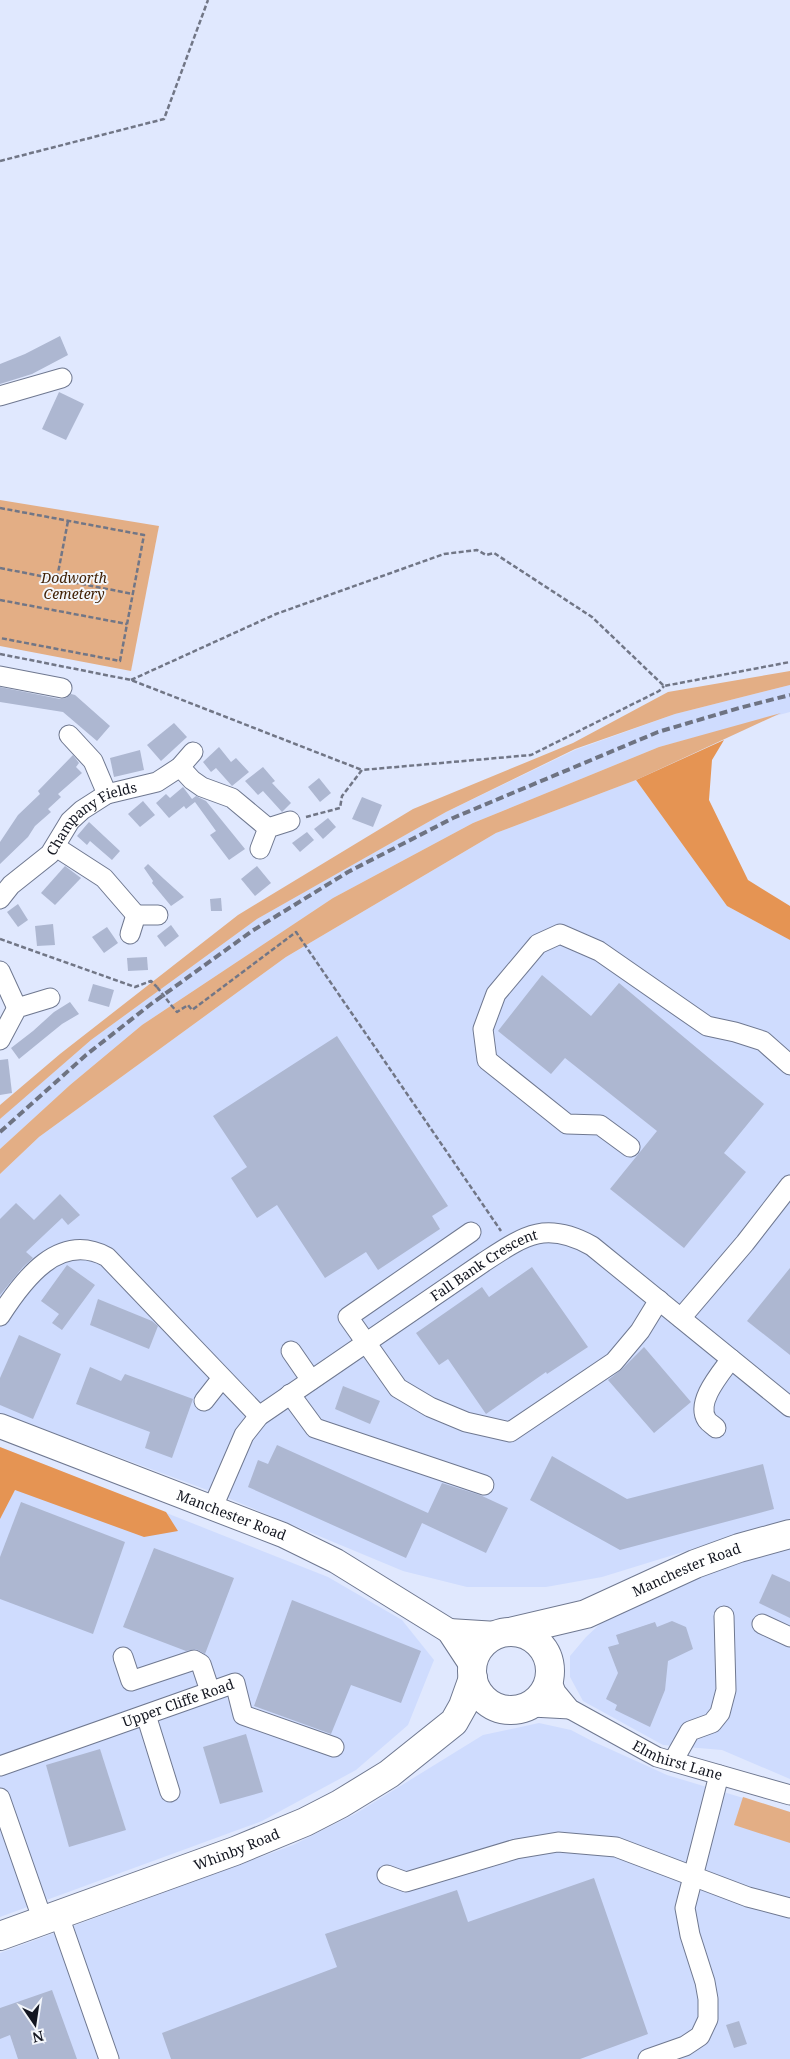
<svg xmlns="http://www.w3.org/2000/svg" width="790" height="2059" font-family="'Noto Serif',serif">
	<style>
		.built { fill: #cfdcfe }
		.green { fill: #e3ae85 }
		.forest { fill: #e59453 }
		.building { fill: #adb7d1 }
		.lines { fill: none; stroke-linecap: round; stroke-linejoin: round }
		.minor-casing { stroke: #6f7890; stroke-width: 21 }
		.major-casing { stroke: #6f7890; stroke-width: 26 }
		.highway-casing { stroke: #6f7890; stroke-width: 30 }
		.path { stroke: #717686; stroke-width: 2.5; stroke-dasharray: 5 2.5; stroke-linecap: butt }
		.minor { stroke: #fff; stroke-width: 19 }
		.major { stroke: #fff; stroke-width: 24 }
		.highway { stroke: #fff; stroke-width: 28 }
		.rail { stroke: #6e7382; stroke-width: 4; stroke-dasharray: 8 4; stroke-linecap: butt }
		.path-bridge { stroke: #717686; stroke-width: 2.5; stroke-dasharray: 5 2.5; stroke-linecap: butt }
		.labels { text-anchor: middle; stroke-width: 4; stroke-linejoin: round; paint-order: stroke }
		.park-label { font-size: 14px; font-style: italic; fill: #412105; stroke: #f3f6fb }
		.street-label { font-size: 14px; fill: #131620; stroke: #f3f6fb }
	</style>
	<rect width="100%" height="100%" fill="#e0e8fe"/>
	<g class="built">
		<path d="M790 685V712L659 747 473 823 333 898 142 1025 70 1085 0 1149V1119L21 1100 91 1040 257 919 446 812 575 750 675 714Z"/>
		<path d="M636 780 727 906 790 940V1519L602 1577 546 1587H467L403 1571 218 1494 0 1413V1174L39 1137 286 957 496 833Z"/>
		<path d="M0 1447 328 1577 402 1620 434 1660 408 1725 356 1770 262 1821 0 1917Z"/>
		<path d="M790 1546V1779L722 1750 663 1745 583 1701 570 1677V1656L586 1637 601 1623 664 1592 759 1554Z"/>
		<path d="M539 1723 571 1730 592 1741 667 1775 790 1812V2059H0V1953L293 1845 355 1814 483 1735Z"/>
	</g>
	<g class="green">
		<path d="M0 500 159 526 131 671 0 646Z"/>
		<path d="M790 671V685L675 714 575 749 446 812 257 919 91 1040 0 1119V1105L60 1054 238 915 413 809 573 743 668 692Z"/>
		<path d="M781 713 636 780 496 833 286 957 39 1137 0 1174V1149L70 1085 142 1025 333 898 473 823 659 747Z"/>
		<path d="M743 1797 790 1812V1843L734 1825Z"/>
	</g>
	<g class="forest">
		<path d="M724 740 712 760 709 800 748 880 790 906V940L727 906 636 780Z"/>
		<path d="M0 1447 166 1512 178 1531 144 1537 15 1490 0 1519Z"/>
	</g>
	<g class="building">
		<path d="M60 336 68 355 32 374 0 384V364L25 354Z"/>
		<path d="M59 392 84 404 66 440 42 429Z"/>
		<path d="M0 687 60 699 66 698 71 694 75 695 110 726 97 741 63 712 0 702Z"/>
		<path d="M174 723 187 737 161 761 147 745Z"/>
		<path d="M219 747 231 762 236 758 249 772 232 786 216 768 211 772 203 762Z"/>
		<path d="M140 750 144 770 114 777 110 758Z"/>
		<path d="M73 755 79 763 76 767 82 773 58 794 61 797 48 809 51 812 35 826 28 837 0 864V842L18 815 40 794 38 791Z"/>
		<path d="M263 767 275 781 272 783 291 803 282 812 263 791 258 795 245 781Z"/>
		<path d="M319 778 331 793 320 802 308 787Z"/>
		<path d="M183 787 192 799 196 796 206 801 245 849 229 860 210 835 216 831 195 802 186 809 184 806 169 818 156 803 166 794 170 798Z"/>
		<path d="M362 797 382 805 373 827 352 819Z"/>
		<path d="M143 801 155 815 140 827 128 814Z"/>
		<path d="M328 818 336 827 323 839 314 829Z"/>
		<path d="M89 822 120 851 112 860 90 841 87 845 77 836Z"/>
		<path d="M307 832 314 840 300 852 292 843Z"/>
		<path d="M148 864 164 879 184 897 171 906 152 883 153 881 144 868Z"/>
		<path d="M65 866 81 878 55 905 41 893Z"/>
		<path d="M257 866 271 883 255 896 241 879Z"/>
		<path d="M221 898 222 911H211L210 899Z"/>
		<path d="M18 904 28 920 18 927 7 912Z"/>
		<path d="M53 924 55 945 37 946 35 926Z"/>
		<path d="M171 925 179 936 165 947 157 936Z"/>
		<path d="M107 927 118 943 104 953 92 937Z"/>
		<path d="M147 957 148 970 128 971 127 958Z"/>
		<path d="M542 975 591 1016 619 983 764 1104 724 1153 746 1172 684 1248 610 1189 657 1131 565 1058 551 1074 498 1031Z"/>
		<path d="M93 984 114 990 109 1007 88 1001Z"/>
		<path d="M70 1002 79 1014 62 1024 19 1059 11 1048 33 1031 54 1012Z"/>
		<path d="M337 1036 448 1206 432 1216 440 1229 378 1270 366 1252 325 1278 277 1205 257 1218 231 1178 247 1167 213 1116Z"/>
		<path d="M8 1059 12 1093 0 1095V1060Z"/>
		<path d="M60 1194 80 1215 68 1225 62 1218 26 1252 33 1258 23 1267 0 1295V1219L16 1203 34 1220Z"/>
		<path d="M67 1265 95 1285 62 1330 52 1323 59 1314 41 1301Z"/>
		<path d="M532 1267 588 1347 547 1374 546 1372 486 1414 448 1359 439 1365 416 1333 482 1287 489 1297Z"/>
		<path d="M790 1268V1355L747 1321Z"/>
		<path d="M98 1299 152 1321 158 1326 149 1349 90 1325Z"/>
		<path d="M19 1335 61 1354 33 1419 0 1405V1378Z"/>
		<path d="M644 1347 691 1402 654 1433 608 1380 622 1369Z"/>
		<path d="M90 1367 121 1381 125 1374 193 1399 172 1458 145 1448 150 1432 76 1404Z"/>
		<path d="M343 1386 380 1401 370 1424 335 1409Z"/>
		<path d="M277 1445 428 1513 442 1483 480 1495 508 1508 486 1553 422 1523 406 1558 248 1487 258 1460 268 1464Z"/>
		<path d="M552 1456 627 1499 763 1464 774 1509 620 1550 530 1500Z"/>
		<path d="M21 1502 125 1542 93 1634 0 1599V1557Z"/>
		<path d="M154 1548 234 1578 205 1654 196 1649 186 1651 123 1627Z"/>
		<path d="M772 1574 790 1582V1618L759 1603Z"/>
		<path d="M292 1600 421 1651 401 1703 351 1685 331 1734 254 1706Z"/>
		<path d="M672 1621 686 1627 693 1649 668 1661 665 1690 650 1727 615 1710 617 1705 606 1699 618 1673 608 1647 619 1644 616 1635 655 1622 657 1627Z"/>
		<path d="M246 1734 263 1792 220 1804 203 1747Z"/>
		<path d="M100 1749 126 1830 69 1847 46 1765Z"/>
		<path d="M594 1878 648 2034 580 2059H171L162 2033 337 1967 325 1934 457 1890 468 1922Z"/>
		<path d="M52 1990 77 2059H18L10 2035 0 2039V2008Z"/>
		<path d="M739 2021 747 2044 734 2048 726 2025Z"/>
	</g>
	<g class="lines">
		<g class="minor-casing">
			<g id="minor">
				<path d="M0 396 62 378"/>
				<path d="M0 676 62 688"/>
				<path d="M69 735 93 761 107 794"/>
				<path d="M180 767 192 780 202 787 232 798 268 828"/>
				<path d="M56 847 104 878 136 915"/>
				<path d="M260 849 268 828 290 821"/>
				<path id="s1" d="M0 899 11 885 50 854 70 821 82 810 107 794 157 782 180 767 193 752"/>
				<path d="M130 934 136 915H158"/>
				<path d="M0 971 17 1008"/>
				<path d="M0 1040 17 1008 50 998"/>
				<path d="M630 1147 600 1125 567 1124 487 1060 483 1029 496 994 538 944 560 934 599 951 707 1026 735 1032 763 1041 790 1065"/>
				<path d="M471 1232 348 1317 398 1388 430 1407 466 1422 510 1432 614 1362 640 1331 659 1300"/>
				<path d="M0 1316C23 1280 59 1231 107 1257L259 1416"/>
				<path d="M681 1318 745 1243 790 1185"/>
				<path d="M291 1351 311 1380"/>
				<path d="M290 1394 315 1428 484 1485"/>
				<path d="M204 1401 222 1378"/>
				<path d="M716 1428C713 1425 709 1423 707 1420 695 1402 721 1373 731 1359"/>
				<path id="s2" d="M212 1509 244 1435 259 1416 484 1262C524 1236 545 1220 592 1246L790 1407"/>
				<path d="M762 1624 790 1637"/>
				<path d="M123 1657 131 1681 194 1660 201 1664 210 1691"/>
				<path id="s3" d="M550 1677 556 1692 570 1709 657 1757 790 1795"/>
				<path d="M518 1709 532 1707 570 1709"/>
				<path d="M146 1715 170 1792"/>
				<path d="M673 1761 690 1731 712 1723 720 1713 726 1690 724 1616"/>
				<path id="s4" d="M0 1766 235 1683 243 1715 334 1747"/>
				<path d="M0 1798 43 1921"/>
				<path d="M387 1875 406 1882 516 1849 558 1842 616 1847 748 1897 790 1908"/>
				<path d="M59 1916 109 2059"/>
				<path d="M648 2059 685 2046 700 2036 708 2019V1999L705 1982 690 1935 685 1908 719 1775"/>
			</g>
		</g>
		<g class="major-casing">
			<g id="major">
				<path id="s5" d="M0 1426 283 1535 336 1561 449 1631 472 1666"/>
				<path d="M449 1631 497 1634"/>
			</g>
		</g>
		<g class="highway-casing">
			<g id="highway">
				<path id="s6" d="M510 1632 586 1614 695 1564 739 1548 790 1534"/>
				<circle cx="511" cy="1671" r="39"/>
				<path id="s7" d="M0 1936 235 1851 305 1822 340 1804 389 1774 454 1722 463 1706 473 1678"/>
			</g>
		</g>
		<g class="path">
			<path d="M0 161 164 119 208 0"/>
			<path d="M0 508 144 535 120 661 0 638"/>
			<path d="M0 568 133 594"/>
			<path d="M57 578 68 521"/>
			<path d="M0 600 127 624"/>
			<path d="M0 654 131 680 362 770"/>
			<path d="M131 680 276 614 444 554 477 550 486 555 494 553 592 617 664 686 790 662"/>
			<path d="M306 817 340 808 342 796 362 770 531 755 659 691 664 686"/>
			<path d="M0 939 135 987 151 981 157 987"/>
			<path d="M171 1005 177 1012 188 1005 192 1010 296 932 501 1231"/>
		</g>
		<use href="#minor" class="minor"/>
		<use href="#major" class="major"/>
		<use href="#highway" class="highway"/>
		<path class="rail" d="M0 1132 86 1055 151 1004 252 931 348 872 453 818 658 732 739 708 790 695"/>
		<path class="path-bridge" d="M157 987 171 1005"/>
	</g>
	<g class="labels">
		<g class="park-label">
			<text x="74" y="583">Dodworth<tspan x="74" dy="16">Cemetery</tspan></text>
		</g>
		<g class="street-label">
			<text dy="5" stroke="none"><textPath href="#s1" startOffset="125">Champany Fields</textPath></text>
			<text dy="5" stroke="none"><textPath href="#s2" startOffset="376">Fall Bank Crescent</textPath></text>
			<text dy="5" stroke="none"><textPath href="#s5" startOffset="248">Manchester Road</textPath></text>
			<text dy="5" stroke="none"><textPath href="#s6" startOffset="188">Manchester Road</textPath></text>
			<text dy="5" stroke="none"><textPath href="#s4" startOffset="189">Upper Cliffe Road</textPath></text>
			<text dy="5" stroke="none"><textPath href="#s3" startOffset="158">Elmhirst Lane</textPath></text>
			<text dy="5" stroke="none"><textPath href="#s7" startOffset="252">Whinby Road</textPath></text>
		</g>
	</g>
	<g transform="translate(35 2024) rotate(167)" stroke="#f3f6fb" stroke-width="4" paint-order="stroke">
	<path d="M0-4L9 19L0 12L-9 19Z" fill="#131620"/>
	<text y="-8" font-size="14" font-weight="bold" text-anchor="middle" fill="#131620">N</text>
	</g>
</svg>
